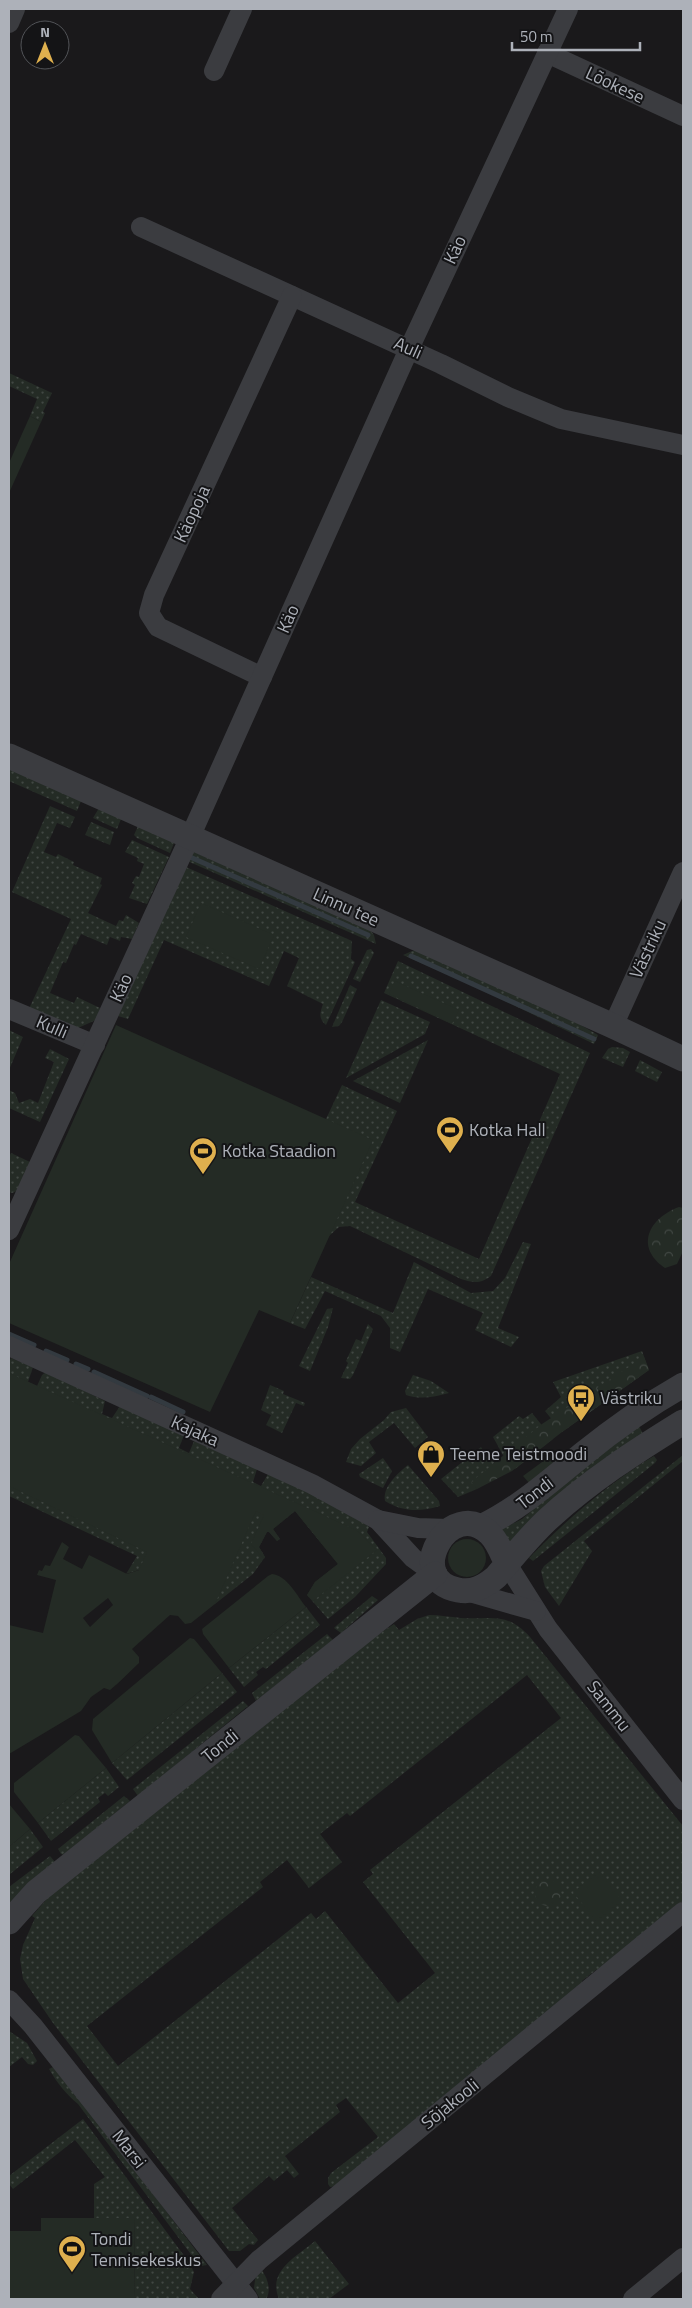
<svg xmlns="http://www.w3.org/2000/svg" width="692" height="2308" font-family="'Titillium Web',sans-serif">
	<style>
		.grass { fill: url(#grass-dots); fill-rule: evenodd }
		.forest { fill: url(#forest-crowns) }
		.garden { fill: #242b25; fill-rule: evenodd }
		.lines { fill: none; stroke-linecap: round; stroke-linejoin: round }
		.stream { stroke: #333a40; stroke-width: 5 }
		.minor { stroke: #3b3c40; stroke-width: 20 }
		.tertiary { stroke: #3b3c40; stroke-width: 25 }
		.labels { text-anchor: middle; stroke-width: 4; stroke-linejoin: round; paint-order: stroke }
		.street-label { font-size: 18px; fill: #adb1b9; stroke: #141416 }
		.poi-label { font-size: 18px; fill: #adb1b9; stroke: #141416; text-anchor: start }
	</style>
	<defs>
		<pattern id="grass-dots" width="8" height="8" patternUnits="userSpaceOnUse" patternTransform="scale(1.25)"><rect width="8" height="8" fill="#242b25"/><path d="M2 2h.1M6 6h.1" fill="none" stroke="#414743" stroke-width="1.8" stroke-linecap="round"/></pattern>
		<pattern id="forest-crowns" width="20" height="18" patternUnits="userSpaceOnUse" patternTransform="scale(1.25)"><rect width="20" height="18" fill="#242b25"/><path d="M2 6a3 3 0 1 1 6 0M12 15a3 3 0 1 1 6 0" fill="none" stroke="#414743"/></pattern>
	</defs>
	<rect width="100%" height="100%" fill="#1a191b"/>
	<g class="grass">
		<path d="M9 373 52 393 43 412 45 413 41 422 30 416 37 399 9 386Z"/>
		<path d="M9 769 81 801 77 811 9 781Z"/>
		<path d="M50 806 75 817 70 828 57 823 44 852 56 857 58 854 74 862 73 865 102 878 100 884 102 885 88 913 116 926 119 920 123 921 126 915 139 923 132 939 121 937 120 941 110 937 107 945 81 934 76 945 74 944 66 963 63 962 50 993 74 1003 77 997 100 1008 96 1020 78 1028 26 1015 71 919 12 892Z"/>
		<path d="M99 808 121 819 117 829 93 818Z"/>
		<path d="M91 822 114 832 110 845 85 835Z"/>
		<path d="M138 826 174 843 170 853 137 838 134 835Z"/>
		<path d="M132 840 169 857 147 904 129 898 135 885 132 883 136 876 139 877 144 864 137 861 138 858 125 852Z"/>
		<path d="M192 851 369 929 374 935 376 944 185 860Z"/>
		<path d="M186 867 352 941 351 959 355 962 326 1025C318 1018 320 1013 323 1004L287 986 299 958 284 951 269 986 164 940 128 1019 118 1016Z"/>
		<path d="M371 949 374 953 360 982 353 979 367 950Z"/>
		<path d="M412 951H420L579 1024 598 1035 594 1044 470 984 403 955Z"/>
		<path d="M398 961 590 1053 491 1276C480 1284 474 1283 461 1279L350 1226 339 1227 329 1236 326 1119 342 1085 397 1111 355 1202 479 1259 560 1074 384 993Z"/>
		<path d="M350 985 357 989 342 1022 339 1026 332 1027Z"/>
		<path d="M381 1000 430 1022 425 1034 346 1078Z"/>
		<path d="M9 1030 23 1037 9 1070Z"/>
		<path d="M428 1040 400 1103 353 1081Z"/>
		<path d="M612 1047 623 1048 630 1052 623 1067 602 1058 608 1049Z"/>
		<path d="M50 1049 69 1059 40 1122 9 1108V1090L15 1093 19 1103 30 1099 38 1103 54 1062 45 1058Z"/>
		<path d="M640 1060 662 1072 657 1082 635 1071Z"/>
		<path d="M11 1153 30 1162 17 1191 12 1193 9 1192V1157Z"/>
		<path d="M523 1242 531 1244 498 1328 519 1337 511 1347 475 1330 483 1313 428 1289 400 1352 390 1348V1328L381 1316 325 1291 305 1329 290 1323 311 1277 393 1313 414 1262 471 1293 493 1291 505 1278Z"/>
		<path d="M333 1308 328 1327 310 1371 299 1366 327 1309Z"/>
		<path d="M368 1324 373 1329 353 1375 350 1379 341 1378 348 1363 346 1361 356 1339 361 1341Z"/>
		<path d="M642 1351 649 1370 562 1432 545 1411 561 1397 553 1382Z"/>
		<path d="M11 1358 33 1367 28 1382 37 1386 42 1375 46 1372 105 1401 102 1414 112 1418 120 1406 184 1435 179 1448 189 1453 194 1441 257 1469 253 1482 261 1486 268 1474 292 1483 367 1525 369 1527 367 1532 386 1558V1564L355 1597 328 1619 307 1595 315 1582 338 1564 295 1511 273 1529 280 1539 277 1541 269 1532H267L259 1547 265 1557 253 1574 215 1604 139 1570 126 1574 137 1556 9 1496V1362Z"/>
		<path d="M413 1375 431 1381 449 1393C434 1397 421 1400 406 1395L405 1391Z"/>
		<path d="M270 1385 284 1391 283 1394 305 1403 304 1406 296 1403 282 1433 266 1425 271 1415 261 1410Z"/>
		<path d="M406 1408 428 1437 415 1448 394 1423 369 1442 376 1453 361 1466 346 1462 351 1449 360 1439 384 1420 391 1412Z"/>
		<path d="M532 1413 553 1439 515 1469 503 1455 493 1437 519 1416 523 1419Z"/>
		<path d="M639 1426 643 1434 511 1545 502 1529 522 1519 582 1468Z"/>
		<path d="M481 1447 486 1455 496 1461 475 1486 477 1489 458 1497 441 1479Z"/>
		<path d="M683 1455V1461L584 1541 592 1551 559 1606 545 1587 541 1571 544 1566Z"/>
		<path d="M654 1456 657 1460 655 1463 533 1561 529 1558C563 1523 612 1480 654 1456Z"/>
		<path d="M383 1458 392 1471 383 1488 360 1477 359 1474Z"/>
		<path d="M408 1465 439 1501 440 1506C420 1512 403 1512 385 1501 382 1487 398 1473 408 1465Z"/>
		<path d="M372 1596 378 1600 341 1633 334 1628 336 1626Z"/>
		<path d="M306 1607 320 1625 266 1669 263 1667 256 1672 258 1675 244 1687 229 1668Z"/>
		<path d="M429 1615C440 1615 450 1617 461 1618 492 1620 506 1611 530 1637L683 1826V1901L604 1967 596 1970 582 1981 581 1985 336 2186 330 2187 328 2184V2178L331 2173 378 2137 346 2098 336 2105 340 2112 285 2156 299 2174 294 2178 287 2170 274 2181 269 2176 232 2208 258 2240 254 2245 249 2244 240 2251H229L53 2023 23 1979 20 1959 23 1945 35 1918 32 1916 50 1895 364 1644 394 1624 399 1630 417 1619ZM527 1675 561 1718 370 1870 373 1874 363 1882 435 1973 398 2003 325 1911 316 1919 311 1913 118 2066 87 2026 263 1887 260 1882 287 1860 309 1888 342 1862 320 1834 347 1813 350 1816Z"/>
		<path d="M327 1634 333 1640 256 1701 252 1693Z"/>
		<path d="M222 1673 237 1692 127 1780 112 1763Z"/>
		<path d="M243 1701 248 1706 138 1796 133 1789Z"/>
		<path d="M106 1768 119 1787 108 1796 105 1793 98 1798 100 1802 51 1841 38 1823Z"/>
		<path d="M124 1796 130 1801 64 1855 61 1854 58 1849Z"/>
		<path d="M30 1829 43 1847 9 1875V1847Z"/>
		<path d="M50 1856 55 1862 9 1903V1887Z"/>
		<path d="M9 2031 27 2043 37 2061 33 2065 28 2064 22 2057 9 2067Z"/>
		<path d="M53 2067 58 2069 207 2265 201 2266 196 2261 78 2104C66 2094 57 2083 49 2069Z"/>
		<path d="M83 2119 188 2261 194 2272 190 2289 199 2299H134L135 2218H94V2184L105 2177 75 2140 13 2189 9 2184V2176Z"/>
		<path d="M315 2241 349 2284 329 2299H279C267 2271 296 2257 315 2241Z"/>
		<path d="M261 2269C267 2277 272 2290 266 2299H260L254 2288 256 2272Z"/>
	</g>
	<g class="forest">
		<path d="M679 1207 683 1208V1251L677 1264 665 1268C634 1247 649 1218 679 1207Z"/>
		<path d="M644 1357 649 1370 562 1432 512 1471 477 1489 471 1482 542 1424Z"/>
		<circle cx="548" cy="1893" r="13"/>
	</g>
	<g class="garden">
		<path d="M30 416 41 422 9 493V463Z"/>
		<path d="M201 903 274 935 259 969 186 937Z"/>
		<path d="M395 981 459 1010 452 1024 389 994Z"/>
		<path d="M116 1025 373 1140 290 1323 259 1310 210 1412 9 1323V1264Z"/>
		<path d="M9 1373 356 1530 377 1550 313 1601 307 1595 315 1582 338 1564 295 1511 273 1529 280 1539 277 1541 269 1532H267L259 1547 265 1557 264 1559 251 1544 264 1515 256 1511 215 1604 191 1623 185 1624 178 1616 170 1615 132 1649 139 1657V1663C129 1672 120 1682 110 1690L104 1688 91 1697 81 1711 9 1754V1625L43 1633 56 1580 37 1575 39 1570 42 1571 45 1565 50 1566 62 1542 69 1547 63 1559 82 1569 89 1555 127 1574 139 1570 147 1552 9 1486ZM108 1598 113 1605 90 1627 83 1618Z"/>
		<path d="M553 1454 557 1460 530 1484 523 1476Z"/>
		<circle cx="467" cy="1558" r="19"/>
		<path d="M272 1574C288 1576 297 1596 306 1607L229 1668 203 1634 202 1629 268 1576Z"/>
		<path d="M190 1638 194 1639 222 1673 112 1763 92 1730 93 1719Z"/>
		<path d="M75 1735 79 1736 106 1768 38 1823 14 1792V1783Z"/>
		<path d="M9 1804 30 1829 9 1847Z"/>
		<path d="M599 1872 622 1901 596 1921 573 1892Z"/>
		<path d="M41 2218H135L134 2299H9V2231H41Z"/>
	</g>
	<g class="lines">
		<g class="stream">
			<path d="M190 857 368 935"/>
			<path d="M411 956 594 1039"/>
			<path d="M9 1334 34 1345"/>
			<path d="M46 1351 67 1360"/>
			<path d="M76 1364 88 1369"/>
			<path d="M94 1372 147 1396"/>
			<path d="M151 1397 183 1412"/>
		</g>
		<g class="minor">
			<path d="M9 23 15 9"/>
			<path d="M547 53 683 116"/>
			<path d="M214 71 242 9"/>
			<path d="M141 227 441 364 508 397 561 419 683 445"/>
			<path d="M262 677 158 627 149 613 154 595 292 296"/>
			<path d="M9 1009 95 1045"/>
			<path d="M613 1026 683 872"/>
			<path d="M9 1230 195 826 409 349 568 9"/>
			<path d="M9 1346 312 1484 378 1520 413 1558 435 1574"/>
			<path d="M378 1520 418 1528 448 1529"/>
			<path d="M507 1564 548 1629 683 1800"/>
			<path d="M466 1591 536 1611"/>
			<path d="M9 2000 33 2026 248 2299"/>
			<path d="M221 2299 259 2260 683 1912"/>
			<path d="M633 2299 683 2258"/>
		</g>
		<g class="tertiary">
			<path d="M9 756 613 1026 683 1059"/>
			<path d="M481 1527C520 1508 550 1481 583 1454 615 1428 648 1405 683 1385"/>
			<path d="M507 1564C502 1554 498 1542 490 1534 450 1494 402 1580 458 1590 473 1593 484 1587 496 1577 512 1558 529 1537 547 1520 588 1482 636 1451 683 1422"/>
			<path d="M9 1922 36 1892 435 1574"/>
		</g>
	</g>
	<defs>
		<g id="stadium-pin" transform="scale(1.4375)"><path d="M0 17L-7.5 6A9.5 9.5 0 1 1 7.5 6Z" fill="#dfb04e" stroke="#141416"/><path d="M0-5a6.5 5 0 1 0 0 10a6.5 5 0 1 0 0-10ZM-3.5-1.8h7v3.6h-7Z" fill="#111"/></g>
		<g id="bus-pin" transform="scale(1.4375)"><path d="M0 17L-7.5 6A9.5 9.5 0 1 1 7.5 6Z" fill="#dfb04e" stroke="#141416"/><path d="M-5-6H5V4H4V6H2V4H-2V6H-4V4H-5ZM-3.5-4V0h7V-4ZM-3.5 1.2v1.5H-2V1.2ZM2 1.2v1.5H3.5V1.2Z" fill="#111"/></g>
		<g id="shop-pin" transform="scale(1.4375)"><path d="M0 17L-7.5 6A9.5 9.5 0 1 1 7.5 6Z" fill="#dfb04e" stroke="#141416"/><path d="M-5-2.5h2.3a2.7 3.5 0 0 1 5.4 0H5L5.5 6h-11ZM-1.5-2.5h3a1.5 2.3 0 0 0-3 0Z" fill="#111"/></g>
	</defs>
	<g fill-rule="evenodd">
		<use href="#stadium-pin" x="450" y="1130"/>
		<use href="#stadium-pin" x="203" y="1151"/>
		<use href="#bus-pin" x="581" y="1398"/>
		<use href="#shop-pin" x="431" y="1454"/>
		<use href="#stadium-pin" x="72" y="2249"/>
	</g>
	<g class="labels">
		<g class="street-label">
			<text transform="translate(615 85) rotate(25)" y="6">Lõokese</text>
			<text transform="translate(455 250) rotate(-65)" y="6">Käo</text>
			<text transform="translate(408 348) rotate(24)" y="6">Auli</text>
			<text transform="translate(192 514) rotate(-65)" y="6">Käopoja</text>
			<text transform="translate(288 619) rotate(-66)" y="6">Käo</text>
			<text transform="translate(346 907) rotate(24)" y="6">Linnu tee</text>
			<text transform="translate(648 949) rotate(-65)" y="6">Västriku</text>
			<text transform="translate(121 988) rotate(-65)" y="6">Käo</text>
			<text transform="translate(52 1027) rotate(23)" y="6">Kulli</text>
			<text transform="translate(195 1431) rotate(24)" y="6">Kajaka</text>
			<text transform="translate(535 1493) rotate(-38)" y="6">Tondi</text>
			<text transform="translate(609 1706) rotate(52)" y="6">Sammu</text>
			<text transform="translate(220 1746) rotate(-39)" y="6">Tondi</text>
			<text transform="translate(450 2104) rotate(-39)" y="6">Sõjakooli</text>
			<text transform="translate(129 2149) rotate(52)" y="6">Marsi</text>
		</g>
		<g class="poi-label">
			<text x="469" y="1136">Kotka Hall</text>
			<text x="222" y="1157">Kotka Staadion</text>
			<text x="600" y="1404">Västriku</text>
			<text x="450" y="1460">Teeme Teistmoodi</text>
			<text x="91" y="2245">Tondi<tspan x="91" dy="21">Tennisekeskus</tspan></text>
		</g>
	</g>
	<rect width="692" height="2308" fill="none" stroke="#adb1b9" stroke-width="20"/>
	<g transform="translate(45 45)"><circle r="24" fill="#141416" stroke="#515357"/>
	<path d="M0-4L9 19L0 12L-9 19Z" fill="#dfb04e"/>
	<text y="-8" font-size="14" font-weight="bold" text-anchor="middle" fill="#adb1b9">N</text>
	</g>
	<path d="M512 42v8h128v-8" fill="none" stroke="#adb1b9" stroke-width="2.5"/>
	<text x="520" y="42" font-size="15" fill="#adb1b9" stroke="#141416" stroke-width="4" paint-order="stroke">50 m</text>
</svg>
